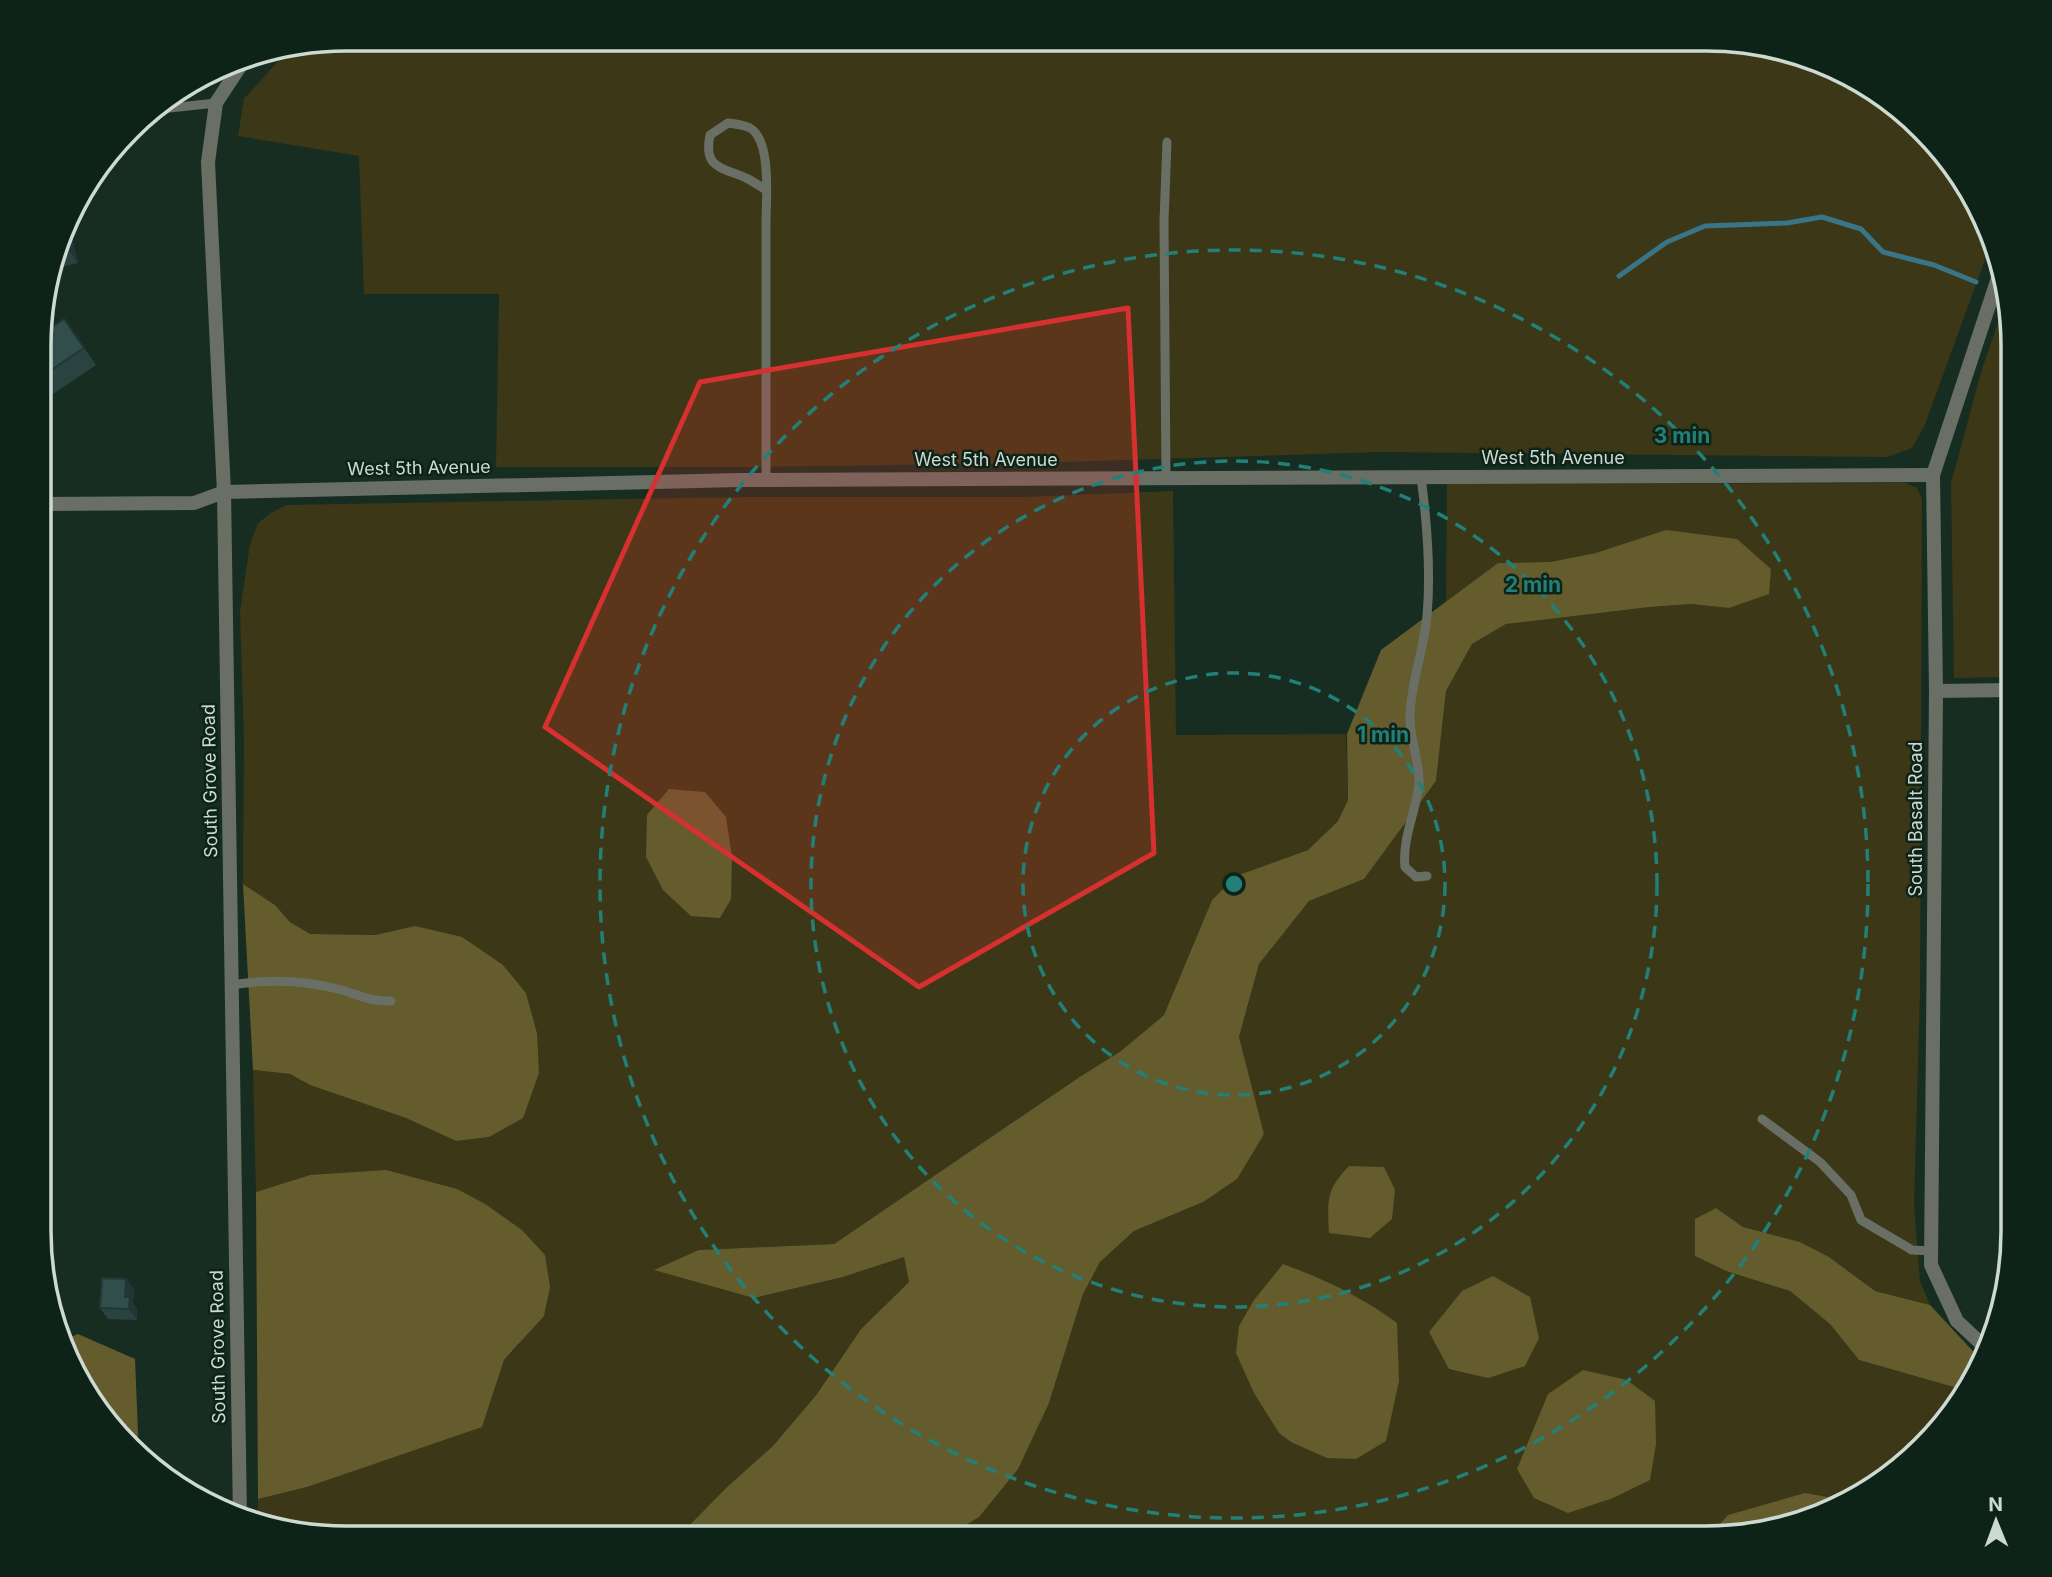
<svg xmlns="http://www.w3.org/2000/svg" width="2052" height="1577" font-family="Inter,sans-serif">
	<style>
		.green { fill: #3c3716 }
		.forest { fill: #645c2d }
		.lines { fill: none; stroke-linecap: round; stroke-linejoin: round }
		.stream { stroke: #397586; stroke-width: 5 }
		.service { stroke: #6a6f65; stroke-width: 9 }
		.minor { stroke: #6a6f65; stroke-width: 14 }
		.tertiary { stroke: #6a6f65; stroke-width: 14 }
		.wall { fill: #2a4341 }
		.shaded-wall { fill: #223735 }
		.building { fill: #314e4c; stroke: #223735; stroke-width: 2 }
		.marked { fill: #d63130; fill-opacity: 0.2; stroke: #d63130; stroke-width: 5; stroke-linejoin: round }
		.ring { fill: none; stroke: #228078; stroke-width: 3.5; stroke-dasharray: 12 9 }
		.labels { text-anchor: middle; stroke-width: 5; stroke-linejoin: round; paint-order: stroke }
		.street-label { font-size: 18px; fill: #cddad2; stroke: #0e2318 }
		.rim { fill: none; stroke: #cddad2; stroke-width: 3.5 }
		.centre { fill: #228078; stroke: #0e2318; stroke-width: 3.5 }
		.ring-label { font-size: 21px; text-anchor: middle; font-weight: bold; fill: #228078; stroke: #0e2318; stroke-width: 5; stroke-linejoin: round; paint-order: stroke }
	</style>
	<rect width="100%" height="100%" fill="#172d21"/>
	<g class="green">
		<path d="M346 39H1726L1823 62 1908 115 1982 210 1990 246 1924 427 1912 448 1888 457 1381 452 1028 463 748 467H496L499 294H364L359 156 238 136 244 99 290 48Z"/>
		<path d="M2004 306 2013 345V677L1954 678 1951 483 1982 369Z"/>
		<path d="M1906 483 1917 488 1922 499 1920 993 1914 1204 1920 1281 1930 1305 1875 1291 1829 1257 1800 1242 1743 1227 1716 1208 1696 1220 1695 1256 1726 1271 1790 1291 1830 1324 1859 1360 1964 1390 1937 1433 1843 1506 1844 1501 1728 1515 1706 1538H945L979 1516 1049 1403 1083 1294 1100 1262 1134 1231 1203 1202 1264 1134 1239 1037 1259 964 1309 901 1364 879 1436 781 1446 691 1472 644 1506 624 1650 607 1691 604 1729 608 1596 553 1550 562 1498 563 1446 602 1447 484Z"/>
		<path d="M1173 491 1176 735 1346 734 1348 800 1338 821 1308 850 1236 876 1212 900 1164 1015 1121 1051 1078 1078 834 1244 699 1250 754 1298 843 1277 904 1257 909 1282 861 1329 817 1394 773 1446 727 1487 677 1538H326L258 1522V1499L307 1487 482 1426 504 1360 520 1344 310 1175 256 1192 253 1070 290 1074 310 1085 406 1118 456 1141 489 1137 537 1033 526 993 503 965 415 926 375 935 310 934 290 922 275 905 243 884 244 740 240 611 250 544 258 523 271 513 286 505 744 497H1025Z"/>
	</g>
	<g class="forest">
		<path d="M1666 530 1737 539 1771 569 1769 594 1729 608 1691 604 1650 607 1506 624 1472 644 1446 691 1436 781 1364 879 1309 901 1259 964 1239 1037 1264 1134 1237 1179 1203 1202 1134 1231 1100 1262 1083 1294 1049 1403 1018 1469 979 1517 945 1538H677L727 1487 773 1446 817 1394 861 1329 909 1282 904 1257 843 1277 754 1298 654 1270 699 1250 834 1244 1078 1078 1121 1051 1164 1015 1212 900 1236 876 1308 850 1338 821 1348 800 1347 734 1381 650 1498 563 1550 562 1596 553Z"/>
		<path d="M669 789 705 792 726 817 732 857 731 899 720 918 691 916 663 890 646 857 647 815Z"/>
		<path d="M243 884 275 905 290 922 310 934 375 935 415 926 462 937 503 965 526 993 537 1033 539 1073 523 1118 489 1137 456 1141 406 1118 310 1085 290 1074 253 1070Z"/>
		<path d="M1349 1166 1384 1167 1395 1190 1392 1219 1370 1238 1329 1233C1328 1200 1325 1191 1349 1166Z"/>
		<path d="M386 1170 457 1189 485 1204 522 1230 545 1255 550 1287 544 1316 504 1360 482 1427 307 1487 258 1499 256 1192 310 1175Z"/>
		<path d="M1716 1208 1743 1227 1800 1242 1829 1257 1875 1291 1930 1305 1982 1361 1964 1390 1859 1360 1830 1324 1790 1291 1726 1271 1695 1256V1219Z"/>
		<path d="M1283 1264C1324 1279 1362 1297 1397 1323L1399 1381 1386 1441 1356 1459 1327 1458 1291 1442 1279 1433 1254 1393 1236 1353 1239 1326 1254 1300Z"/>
		<path d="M1493 1276 1530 1297 1539 1338 1525 1366 1488 1378 1449 1369 1429 1332 1462 1291Z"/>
		<path d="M78 1334 135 1359 139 1457 70 1367 63 1340Z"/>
		<path d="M1583 1370 1627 1380 1655 1401 1656 1444 1650 1480 1613 1498 1568 1513 1534 1498 1517 1469 1548 1394Z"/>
		<path d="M1805 1493 1844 1500 1843 1506 1707 1538 1728 1515Z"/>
	</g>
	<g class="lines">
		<path class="stream" d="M1619 276 1667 242 1705 226 1787 223 1822 217 1861 229 1883 252 1934 265 1976 282"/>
		<g class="service">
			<path d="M151 110 216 103"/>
			<path d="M766 190C759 186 753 181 746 178 722 167 703 169 710 135L728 123C735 124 744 125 750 128 772 141 766 200 766 223V480"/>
			<path d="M1421 477C1427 522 1431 571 1427 616 1424 649 1411 682 1410 715 1409 738 1420 761 1419 784 1416 812 1402 838 1405 867L1416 877 1427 876"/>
			<path d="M1166 478 1164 221 1167 142"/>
			<path d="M232 985C267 979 303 980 338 989 360 995 367 1001 391 1001"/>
			<path d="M1762 1119 1820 1162 1851 1195 1861 1220 1912 1250 1932 1251"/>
			<path d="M226 1513 240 1511"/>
		</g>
		<g class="minor">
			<path d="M41 504 194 503 224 492 739 480 1933 475"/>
			<path d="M1936 691 2013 690"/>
			<path d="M1989 1351 1957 1321 1931 1265 1936 691 1933 475 1998 278"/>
		</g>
		<path class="tertiary" d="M240 1518 224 492 208 162 216 103 241 65 250 54"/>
	</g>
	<g class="wall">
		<path d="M66 232 73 242 78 263 57 268 55 265Z"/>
		<path d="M64 319 96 365 53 394 41 377 48 339Z"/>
		<path d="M126 1279 134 1290 133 1303 137 1309V1320L108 1319 100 1308Z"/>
	</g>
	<g class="shaded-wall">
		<path d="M66 232 73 242 78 263 70 252Z"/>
		<path d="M126 1279 134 1290 133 1303 137 1309V1320L129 1309 125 1297Z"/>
	</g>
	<g class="building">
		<path d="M66 233 70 252 58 255Z"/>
		<path d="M64 319 84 348 41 377V344L48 339 44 333Z"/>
		<path d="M102 1278 126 1279 125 1297H130L129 1309 100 1308Z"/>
	</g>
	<path class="marked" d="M1128 308 1154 853 919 987 545 727 700 382Z"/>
	<g class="ring">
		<circle cx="1234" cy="884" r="211"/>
		<circle cx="1234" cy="884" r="423"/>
		<circle cx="1234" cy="884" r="634"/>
	</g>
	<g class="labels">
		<g class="street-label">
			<text x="1553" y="464">West 5th Avenue</text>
			<text x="986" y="466">West 5th Avenue</text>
			<text transform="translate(419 468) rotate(-1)" y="6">West 5th Avenue</text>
			<text transform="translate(210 781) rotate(-91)" y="6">South Grove Road</text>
			<text transform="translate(1916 819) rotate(-90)" y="6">South Basalt Road</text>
			<text transform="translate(218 1347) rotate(-91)" y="6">South Grove Road</text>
		</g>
	</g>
	<path d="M0 0H2052V1577H0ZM346 51H1706A295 295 0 0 1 2001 346V1231A295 295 0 0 1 1706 1526H346A295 295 0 0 1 51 1231V346A295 295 0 0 1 346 51Z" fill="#0e2318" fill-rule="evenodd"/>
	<path class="rim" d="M346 51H1706A295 295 0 0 1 2001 346V1231A295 295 0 0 1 1706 1526H346A295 295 0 0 1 51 1231V346A295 295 0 0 1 346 51Z"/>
	<circle cx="1234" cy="884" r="10" class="centre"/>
	<g class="ring-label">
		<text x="1682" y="443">3 min</text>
		<text x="1533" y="592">2 min</text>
		<text x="1383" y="742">1 min</text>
	</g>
	<g transform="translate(1996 1521) rotate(359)" stroke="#0e2318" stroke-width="5" paint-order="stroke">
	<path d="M0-5L12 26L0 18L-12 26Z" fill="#cddad2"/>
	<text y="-10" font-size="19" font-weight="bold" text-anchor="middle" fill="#cddad2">N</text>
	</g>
</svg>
